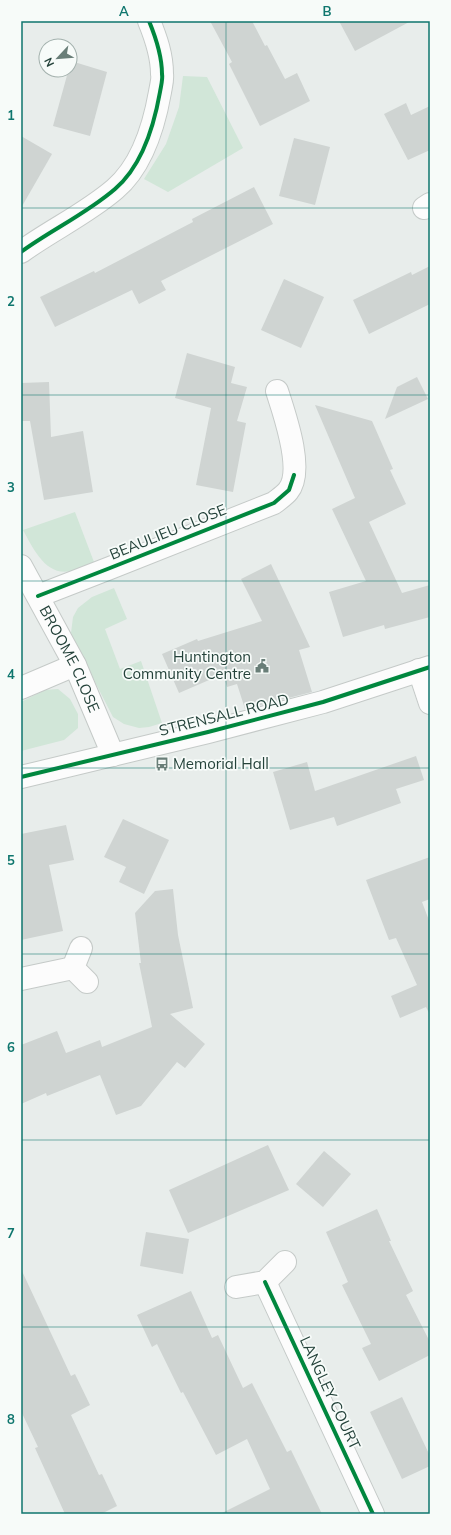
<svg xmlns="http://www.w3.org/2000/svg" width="451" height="1535" font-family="Mulish,sans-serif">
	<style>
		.green { fill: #d1e6d8 }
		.building { fill: #cfd4d2 }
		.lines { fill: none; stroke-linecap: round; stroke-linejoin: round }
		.minor-casing { stroke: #c5cac8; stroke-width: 24 }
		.minor { stroke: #fcfcfc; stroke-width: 22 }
		.cycleway-casing { stroke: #f7fbf9; stroke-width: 6 }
		.cycleway { stroke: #00873e; stroke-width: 4 }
		.grid { fill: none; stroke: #0f766e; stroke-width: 1; stroke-opacity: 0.55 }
		.labels { text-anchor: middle; stroke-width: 3.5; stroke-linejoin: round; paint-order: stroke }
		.street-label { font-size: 15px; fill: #24423a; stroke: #f7fbf9 }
		.poi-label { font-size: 15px; fill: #24423a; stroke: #f7fbf9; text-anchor: end }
		.neatline { fill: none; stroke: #0f766e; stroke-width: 1.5 }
		.grid-label { font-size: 13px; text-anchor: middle; font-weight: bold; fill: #0f766e }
	</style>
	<rect width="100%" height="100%" fill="#e8edeb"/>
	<g class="green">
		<path d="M183 76 207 77 243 148 168 192 144 179 166 144 179 107Z"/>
		<path d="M75 512 94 562C87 565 79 569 71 571 46 577 33 548 23 530Z"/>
		<path d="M114 588 127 619 105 629 120 669 141 661 162 723 149 727 139 728 124 724 113 717 78 649 71 633 73 617 78 608 92 597Z"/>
		<path d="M58 689 70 699 78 714V728L64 740 21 751V702L45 690Z"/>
	</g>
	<g class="building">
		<path d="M210 21H252L265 46 267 45 285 79 297 73 310 101 260 126 229 64 232 62Z"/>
		<path d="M339 21H411L355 51Z"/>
		<path d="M71 61 107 72 90 136 53 126Z"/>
		<path d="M406 103 411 115 430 106V150L408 160 384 114Z"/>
		<path d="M21 136 52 154 21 208Z"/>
		<path d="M294 138 330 147 315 205 279 196Z"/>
		<path d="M254 187 273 224 161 281 166 290 139 304 132 290 55 327 40 297 94 271 95 273 193 222 192 219Z"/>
		<path d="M430 266V304L369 334 353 300 411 272 412 275Z"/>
		<path d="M284 279 324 297 301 348 261 330Z"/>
		<path d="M187 353 235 367 231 383 247 387 237 421 246 423 233 492 196 485 211 408 175 398Z"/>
		<path d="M417 377 428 399 385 419 397 387Z"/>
		<path d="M49 382 51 437 83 431 93 492 44 500 30 421H21V383Z"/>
		<path d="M315 405 372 421 393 469 390 470 406 504 369 522 402 593 430 585V617L385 629 384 625 343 637 329 592 366 581 332 509 355 498Z"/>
		<path d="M271 564 310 647 299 650 312 692 245 709 237 684 227 687 223 674 179 693 162 654 197 639 198 641 262 621 241 579Z"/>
		<path d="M416 756 424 780 396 789 401 803 337 826 334 817 290 830 273 772 307 762 315 791Z"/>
		<path d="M123 819 169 840 144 894 119 882 126 867 104 857Z"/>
		<path d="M66 825 74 860 49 865 63 931 21 940V834Z"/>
		<path d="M430 857V899L422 902 430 923V1015L426 1007 400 1018 391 996 417 985 396 938 389 940 366 880Z"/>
		<path d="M173 889 178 935 193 1008 170 1014 205 1044 185 1068 177 1062 141 1106 116 1115 100 1075 47 1096 46 1093 21 1104V1045L57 1031 66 1053 100 1040 102 1047 152 1027 139 963H141L135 913 155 891Z"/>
		<path d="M268 1145 289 1190 188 1233 169 1190Z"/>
		<path d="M324 1151 351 1174 323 1207 296 1184Z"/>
		<path d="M377 1209 391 1241H389L413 1291 406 1295 430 1342V1355L379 1381 362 1348 371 1344 342 1285 348 1282 326 1232Z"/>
		<path d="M146 1232 189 1239 183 1274 140 1266Z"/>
		<path d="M21 1269 71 1376 75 1374 90 1405 71 1415 99 1475 102 1474 117 1506 101 1514H65L35 1448 38 1447 21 1411Z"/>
		<path d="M191 1291 212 1338 218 1335 243 1388 252 1383 287 1452 291 1450 322 1514H220L270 1489 247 1439 216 1455 183 1392 181 1393 157 1344 152 1347 137 1315Z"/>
		<path d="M402 1397 430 1456V1466L402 1479 370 1412Z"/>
	</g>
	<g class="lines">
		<g class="minor-casing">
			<g id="minor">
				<path d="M424 208 430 204"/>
				<path d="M21 252C51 230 86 214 115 189 142 166 154 126 160 92 161 86 163 79 162 74 162 55 156 38 149 21"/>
				<path id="s1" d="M21 566 75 665 113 755"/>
				<path d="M38 596 110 568 274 503C279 499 285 495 288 491 305 471 284 413 277 391"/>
				<path d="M419 670 430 703"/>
				<path d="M21 688 75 665"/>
				<path d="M21 777 208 732 323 702 430 667"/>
				<path d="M81 948 73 968 87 982"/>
				<path d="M21 979 73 968"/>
				<path d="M265 1282 373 1514"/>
				<path d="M236 1287 265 1282 285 1262"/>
			</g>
		</g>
		<use href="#minor" class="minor"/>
		<g class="cycleway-casing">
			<g id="cycleway">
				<path d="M21 252C51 230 86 214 115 189 142 166 154 126 160 92 161 86 163 79 162 74 162 55 156 38 149 21"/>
				<path d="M38 596 110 568 274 503 289 490 294 475"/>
				<path d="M21 777 208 732 323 702 430 667"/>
				<path d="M265 1282 373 1514"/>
			</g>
		</g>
		<use href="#cycleway" class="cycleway"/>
	</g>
	<path class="grid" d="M226 21V1514M21 208H430M21 395H430M21 581H430M21 768H430M21 954H430M21 1140H430M21 1327H430"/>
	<defs>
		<g id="civic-bare" transform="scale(1.08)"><path d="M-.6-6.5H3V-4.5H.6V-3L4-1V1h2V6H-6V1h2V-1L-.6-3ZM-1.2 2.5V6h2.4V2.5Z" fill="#697e78" stroke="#f7fbf9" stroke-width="2.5" paint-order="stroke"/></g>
		<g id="bus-bare" transform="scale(1.08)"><path d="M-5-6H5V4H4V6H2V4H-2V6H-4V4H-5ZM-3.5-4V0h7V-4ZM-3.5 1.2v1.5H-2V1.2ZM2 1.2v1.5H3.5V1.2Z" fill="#697e78" stroke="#f7fbf9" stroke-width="2.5" paint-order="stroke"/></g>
	</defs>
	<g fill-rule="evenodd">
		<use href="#civic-bare" x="262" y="666"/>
		<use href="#bus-bare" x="162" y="764"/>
	</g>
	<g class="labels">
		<g class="street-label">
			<text transform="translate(168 532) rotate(-22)" y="5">BEAULIEU CLOSE</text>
			<text dy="5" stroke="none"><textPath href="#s1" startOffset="105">BROOME CLOSE</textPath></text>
			<text transform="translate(224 715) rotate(-14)" y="5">STRENSALL ROAD</text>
			<text transform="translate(330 1393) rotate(65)" y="5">LANGLEY COURT</text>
		</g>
		<g class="poi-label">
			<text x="251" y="662">Huntington<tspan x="251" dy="17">Community Centre</tspan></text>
			<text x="173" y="769" text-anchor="start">Memorial Hall</text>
		</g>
	</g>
	<rect width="451" height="1535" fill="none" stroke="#f7fbf9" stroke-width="44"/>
	<g transform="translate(58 58) rotate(244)"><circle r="19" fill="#f7fbf9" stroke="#a3b1ad"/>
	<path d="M0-3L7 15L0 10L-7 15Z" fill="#697e78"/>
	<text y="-6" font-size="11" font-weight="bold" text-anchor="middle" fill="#24423a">N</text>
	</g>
	<rect x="22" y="22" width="407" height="1491" class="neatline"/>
	<g class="grid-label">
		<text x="124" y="16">A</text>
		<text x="327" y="16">B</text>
		<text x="11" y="120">1</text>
		<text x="11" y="306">2</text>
		<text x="11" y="492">3</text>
		<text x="11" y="679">4</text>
		<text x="11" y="865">5</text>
		<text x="11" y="1052">6</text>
		<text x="11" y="1238">7</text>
		<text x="11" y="1424">8</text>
	</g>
</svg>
